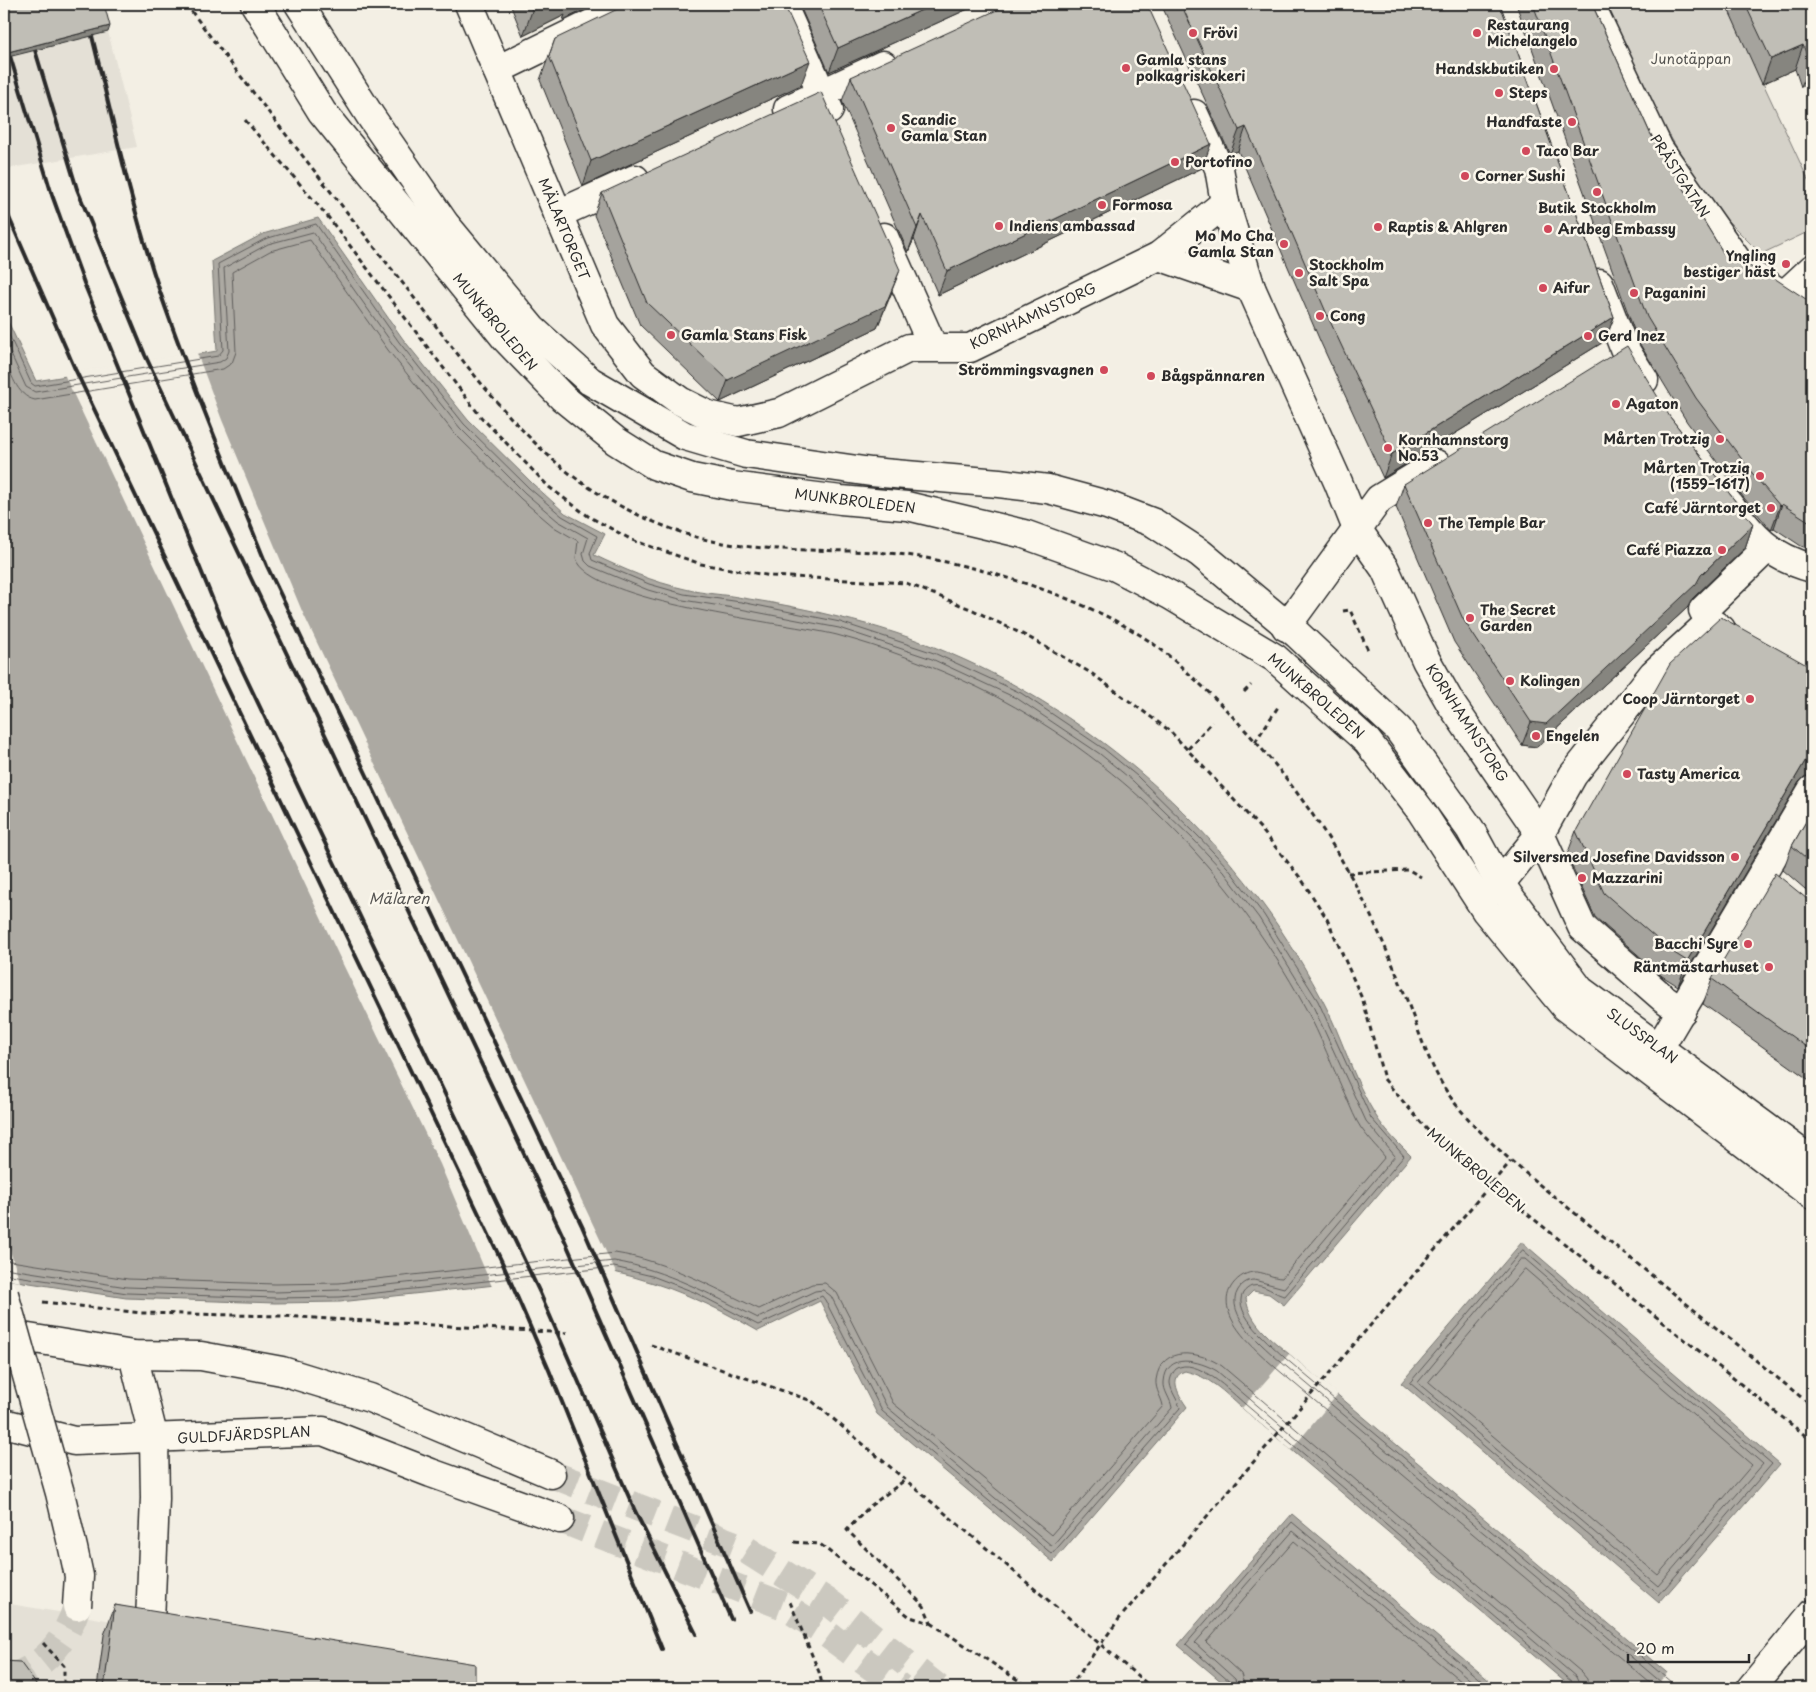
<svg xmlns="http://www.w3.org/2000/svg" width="1816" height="1692" font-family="'Playpen Sans',sans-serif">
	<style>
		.built { fill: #e4e0d6 }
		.green { fill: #d5d2c9; stroke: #807e7a }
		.water { fill: #aca9a2; stroke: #787772 }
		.pier { fill: #f3efe4 }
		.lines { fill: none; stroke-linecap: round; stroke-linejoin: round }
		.shore { stroke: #5f5d5b; stroke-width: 1 }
		.secondary-tunnel { stroke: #cbc8bf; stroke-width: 28; stroke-dasharray: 28 14; stroke-linecap: butt }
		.highway-tunnel { stroke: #cbc8bf; stroke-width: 28; stroke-dasharray: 28 14; stroke-linecap: butt }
		.street-casing { stroke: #2b2b2b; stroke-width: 31 }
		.secondary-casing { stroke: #2b2b2b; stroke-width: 31 }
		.highway-casing { stroke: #2b2b2b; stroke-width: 31 }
		.path { stroke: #2b2b2b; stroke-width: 3; stroke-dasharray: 5 4; stroke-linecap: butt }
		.street { stroke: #fbf7ec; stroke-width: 28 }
		.secondary { stroke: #fbf7ec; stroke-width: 28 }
		.highway { stroke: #fbf7ec; stroke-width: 28 }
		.rail { stroke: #2b2b2b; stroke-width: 4 }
		.highway-bridge-casing { stroke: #2b2b2b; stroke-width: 31; stroke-linecap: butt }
		.highway-bridge { stroke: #fbf7ec; stroke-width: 28 }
		.wall { fill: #a5a39d; stroke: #2b2b2b }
		.shaded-wall { fill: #86857f; stroke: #2b2b2b }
		.building { fill: #c0beb6; stroke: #2b2b2b }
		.poi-dot { fill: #d1495b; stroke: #fbf7ec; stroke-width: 2 }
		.labels { text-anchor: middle; stroke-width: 5; stroke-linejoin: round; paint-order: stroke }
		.poi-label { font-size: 14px; font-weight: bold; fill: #2b2b2b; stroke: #fbf7ec; text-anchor: start }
		.park-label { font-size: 14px; fill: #565552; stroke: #fbf7ec }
		.street-label { font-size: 14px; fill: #2b2b2b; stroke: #fbf7ec }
		.water-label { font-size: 15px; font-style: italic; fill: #585755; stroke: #fbf7ec }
	</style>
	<rect width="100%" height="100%" fill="#f3efe4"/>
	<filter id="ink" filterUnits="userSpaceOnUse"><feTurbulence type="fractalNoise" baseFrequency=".02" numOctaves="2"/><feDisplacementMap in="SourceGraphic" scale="10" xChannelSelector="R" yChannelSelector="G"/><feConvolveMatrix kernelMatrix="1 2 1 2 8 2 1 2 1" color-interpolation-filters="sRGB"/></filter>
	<g filter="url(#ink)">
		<g class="built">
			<path d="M108 32 137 147 4 169V58Z"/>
			<path d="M4 1603 464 1679V1688H4Z"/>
		</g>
		<path class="green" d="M1604 4H1726L1812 188V230L1761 254 1711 204 1659 118Z"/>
		<g class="water">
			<path d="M318 218 403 339 468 420 533 484 565 513 605 534 594 555C623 569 653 582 685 589 704 594 724 594 743 598 775 603 807 609 838 617 992 652 1131 745 1232 865 1266 905 1297 952 1322 999 1342 1036 1353 1080 1376 1116 1385 1131 1399 1144 1411 1156L1284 1305 1269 1294 1253 1291 1246 1298C1249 1323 1271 1339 1289 1354L1685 1688H1572L1242 1408C1224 1392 1209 1376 1185 1371 1167 1377 1180 1397 1187 1407L1053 1562 877 1414 820 1301 758 1331C712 1304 666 1284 614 1272L340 1302 275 1303 126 1298 4 1279V313L36 381 217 351 212 261 263 234Z"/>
			<path d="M1522 1242 1780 1464 1659 1603 1401 1383Z"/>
			<path d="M1292 1514 1498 1688H1229L1178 1645Z"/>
		</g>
		<g class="pier">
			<path d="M197 353 222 420 302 611 617 1275 493 1289 440 1164 338 954 64 374Z"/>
			<path d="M4 1231 20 1282 4 1279Z"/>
			<path d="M1289 1354 1338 1394 1291 1450 1242 1408Z"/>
			<path d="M1669 1671 1687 1686 1688 1688H1654Z"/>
		</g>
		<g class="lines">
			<g class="shore">
				<path d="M4 324 31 383 35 386 218 356 223 350 218 264 265 239 316 224 399 342 464 424 529 488 562 516 597 536 590 553 592 560 649 584 684 594 741 602 840 622 934 653 1021 693 1104 749 1137 776 1198 836 1228 868 1264 915 1318 1001 1371 1118 1404 1156 1285 1296C1275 1295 1265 1283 1252 1286 1249 1287 1245 1290 1243 1293 1231 1313 1273 1346 1285 1358L1678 1688"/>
				<path d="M4 339 26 387 35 392 220 362 226 358 229 351 224 268 268 244 313 232 394 346 460 428 525 493 558 521 588 538 583 554 585 561 590 566 648 590 683 600 740 609 839 628 932 659 1018 699 1100 754 1133 781 1194 840 1224 872 1259 918 1312 1004 1366 1121 1395 1156 1284 1288 1254 1280C1247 1280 1242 1284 1238 1290 1223 1314 1265 1348 1281 1362L1668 1688"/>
				<path d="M4 357C11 372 16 396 35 400L223 369 232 363 236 352 232 272 270 251 310 240 388 350 454 433 521 499 554 527 578 541 576 558C590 603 790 623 837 635 885 648 933 666 977 687 1117 755 1231 871 1305 1007 1321 1036 1333 1069 1347 1099 1351 1108 1355 1119 1361 1128 1368 1138 1377 1147 1385 1157L1282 1278C1272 1278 1263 1271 1253 1272 1244 1273 1236 1279 1231 1287 1214 1316 1257 1351 1276 1368L1656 1688"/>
				<path d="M1523 1250 1772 1464 1659 1595 1410 1383Z"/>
				<path d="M1521 1259H1525L1763 1464 1658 1586 1418 1383Z"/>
				<path d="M4 1260 128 1279 275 1284 339 1283 615 1253C667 1261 712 1287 759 1309L812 1284 825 1283 837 1293 893 1403 1051 1535 1163 1406C1162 1398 1155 1390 1156 1380 1161 1344 1200 1351 1222 1366L1581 1672 1587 1679 1588 1688"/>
				<path d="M4 1268 127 1287 275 1292 340 1290 614 1261C667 1270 711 1295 758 1318L815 1291 823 1290 831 1296 887 1407 1052 1546 1172 1408C1171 1399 1163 1391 1164 1382 1166 1351 1200 1361 1217 1371L1576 1677 1581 1688"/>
				<path d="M1525 1269 1752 1465 1658 1575 1429 1382Z"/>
				<path d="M4 1274 127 1293 275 1298 340 1297 614 1267 652 1276 694 1292 758 1325 822 1296 825 1300 882 1411 1052 1554 1180 1408C1178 1400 1171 1392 1170 1383 1170 1378 1173 1372 1176 1369 1195 1355 1232 1393 1245 1404L1572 1682 1574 1688"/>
				<path d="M1232 1688 1230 1682 1186 1644 1292 1522 1490 1688"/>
				<path d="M1238 1688 1235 1679 1195 1643 1293 1531 1480 1688"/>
				<path d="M1245 1688 1241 1674 1206 1642 1294 1541 1469 1688"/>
			</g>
			<g class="secondary-tunnel">
				<path d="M551 1474 745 1549 831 1604 938 1688"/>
				<path d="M560 1519 784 1606 820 1629 901 1688"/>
			</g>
			<path class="highway-tunnel" d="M4 1679C41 1671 66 1642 77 1606"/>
			<g class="street-casing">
				<g id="street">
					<path d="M255 4 322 112 506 339 563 398 616 441 654 465 692 478 732 486 841 500 907 506 1024 534 1116 567 1170 595 1275 658 1367 741 1421 811 1486 911 1565 1007 1812 1195"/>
					<path d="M299 4 371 117 445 224 532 329 590 381 685 436 746 454 871 472 999 483 1048 489 1107 505 1154 523 1200 553 1297 634 1398 729 1470 829 1500 884 1580 990 1812 1161"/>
					<path d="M469 4 605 325 643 374 680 401 708 415 738 422 779 413 909 348H970L1159 256 1225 203"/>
					<path d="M782 4 829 110"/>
					<path d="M1590 4 1659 149 1743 269 1812 314"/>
					<path d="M497 70 632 4"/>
					<path d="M788 109 883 65"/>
					<path d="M1194 114 1219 168 1225 203 1251 288 1338 482 1357 529 1385 569 1426 660 1451 704 1540 834 1582 927 1662 997 1682 1011"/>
					<path d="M558 214 635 179"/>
					<path d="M884 237 933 347"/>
					<path d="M1159 256 1251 288"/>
					<path d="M1599 283 1624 348 1644 380"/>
					<path d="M1783 296 1812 269"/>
					<path d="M1727 502C1752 536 1770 557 1812 568"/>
					<path d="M1286 627 1379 499 1436 464"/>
					<path d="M1721 629 1710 622 1703 610 1766 549"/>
					<path d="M1500 884 1540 834 1573 775 1653 674 1710 622"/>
					<path d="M1659 1048 1812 790"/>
				</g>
			</g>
			<g class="secondary-casing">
				<g id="secondary">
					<path d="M4 1334 133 1355 201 1356 282 1371 370 1398 551 1474"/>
					<path d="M133 1355 154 1439"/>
					<path d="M4 1423 74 1441 323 1431 431 1473 560 1519"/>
					<path d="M1751 1688 1812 1614"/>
				</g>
			</g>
			<g class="highway-casing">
				<path id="highway" d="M150 1622 155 1498 154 1439"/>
			</g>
			<g class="path">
				<path d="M186 4C256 98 329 189 401 281 450 343 503 419 564 469 598 497 642 519 683 533 754 557 835 546 907 555 986 566 1108 604 1169 656 1250 726 1323 814 1369 912 1382 939 1394 967 1405 995 1420 1034 1431 1074 1458 1107 1499 1156 1552 1194 1602 1235 1672 1292 1742 1349 1812 1406"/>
				<path d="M245 120 328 217 481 417 549 487 588 516 632 540 701 564 772 576 906 583 973 610 1030 638 1091 673 1170 731 1261 829 1302 880 1327 919 1363 1001 1384 1079 1430 1133 1491 1185 1812 1441"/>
				<path d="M1343 611 1350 610 1368 650"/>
				<path d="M1244 692 1251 685"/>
				<path d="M1255 742 1278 707"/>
				<path d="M1188 749 1212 722"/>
				<path d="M1348 873 1409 870 1421 877"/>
				<path d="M43 1302 141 1313 281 1316 567 1333"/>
				<path d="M651 1345 812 1401 1152 1688"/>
				<path d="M794 1542 820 1544 910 1617 931 1623 924 1606 847 1530 869 1507 905 1480"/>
				<path d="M790 1602 819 1672 823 1688"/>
				<path d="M931 1623 1030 1688"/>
				<path d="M43 1643 64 1666V1688"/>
				<path d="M1074 1688V1681L1119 1619 1511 1161"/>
			</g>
			<use href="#street" class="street"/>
			<use href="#secondary" class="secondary"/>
			<use href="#highway" class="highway"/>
			<g class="rail">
				<path d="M92 36C113 122 132 209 160 292 192 384 230 475 267 566L582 1226 750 1611"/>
				<path d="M35 50 77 189 145 355 562 1234 731 1619"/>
				<path d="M10 56 52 195 84 283 237 659 540 1293 635 1511 696 1634"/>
				<path d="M4 206 75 369 502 1262 549 1370 662 1649"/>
			</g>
			<g class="highway-bridge-casing">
				<path id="highway-bridge" d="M4 1294 60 1493 73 1548 79 1576 77 1606"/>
			</g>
			<use href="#highway-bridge" class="highway-bridge"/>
		</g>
		<g class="wall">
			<path d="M510 4H597L563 20 565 15 523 36Z"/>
			<path d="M799 4H979L829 72Z"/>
			<path d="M1161 4H1500L1614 317 1605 341 1383 478 1321 343 1238 151 1230 154Z"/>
			<path d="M1516 4H1592L1650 133 1724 254 1812 303V550L1801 546 1774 528 1771 530 1744 498 1687 422 1638 341Z"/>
			<path d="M1726 4H1812V82L1801 87 1795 69 1762 84Z"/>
			<path d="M555 39 801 85 583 186 540 80Z"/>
			<path d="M851 77 1202 168 938 295 914 239 908 252 842 101Z"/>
			<path d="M602 193 892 292 877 328 720 402 640 325 594 215Z"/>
			<path d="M1670 417 1753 524 1745 548 1692 599 1688 607 1537 747 1522 745 1454 642 1396 507 1404 484Z"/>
			<path d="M1812 668V775L1804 777 1799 782 1678 986 1662 976 1595 917 1567 855 1576 831Z"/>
			<path d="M1812 811V895L1783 870 1792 846Z"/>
			<path d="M1812 903V1082L1703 1004 1712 979Z"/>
			<path d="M115 1605 475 1688H97L104 1635Z"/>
		</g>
		<g class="shaded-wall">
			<path d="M548 4H597L563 20 565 15 523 36 532 11Z"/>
			<path d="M935 4H979L829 72 838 48Z"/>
			<path d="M110 26 108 32 4 58V53Z"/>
			<path d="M1803 45 1795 69 1762 84 1771 59Z"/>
			<path d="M810 61 801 85 583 186 591 161Z"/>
			<path d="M1812 62V82L1801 87 1810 63Z"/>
			<path d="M1246 127 1238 151 1230 154 1239 130Z"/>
			<path d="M1211 144 1202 168 938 295 947 271Z"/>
			<path d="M922 215 914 239 908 252 917 228Z"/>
			<path d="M900 270 877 328 720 402 728 380Z"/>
			<path d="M1614 317 1605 341 1383 478 1392 454Z"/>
			<path d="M1782 504 1774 528 1771 530 1780 506Z"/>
			<path d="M1753 524 1745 548 1692 599 1688 607 1537 747 1522 745 1531 722 1701 575Z"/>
			<path d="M1812 753V774L1804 777 1799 782 1678 986 1687 961 1807 758Z"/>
		</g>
		<g class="building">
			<path d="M4 4H104L110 26 4 53Z"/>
			<path d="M529 4H548L532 11Z"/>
			<path d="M628 4H784L810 61 591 161 549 56 555 39Z"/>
			<path d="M818 4H935L838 48Z"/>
			<path d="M1010 4H1147L1211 144 947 271 922 215 917 228 851 77Z"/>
			<path d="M1181 4H1500L1614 317 1392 454 1329 319 1246 127 1239 130Z"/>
			<path d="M1533 4H1592L1650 133 1724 254 1774 278 1812 303V523L1810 522 1782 504 1780 506 1753 474 1696 398 1647 317Z"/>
			<path d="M1745 4H1812V62L1810 63 1803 45 1771 59Z"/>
			<path d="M821 92 900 270 885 306 728 380 647 303 602 193Z"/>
			<path d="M1627 346 1670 417 1753 524 1701 575 1696 584 1546 724 1531 722 1463 619 1404 484Z"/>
			<path d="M1721 617 1812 668V753L1807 758 1687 961 1671 951 1604 893 1576 831 1670 664Z"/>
			<path d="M1812 811V863L1792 846Z"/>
			<path d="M1775 873 1812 903V1051L1712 979Z"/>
			<path d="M115 1605 475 1664V1688H104Z"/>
			<path d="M4 1661 20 1662 39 1688H4Z"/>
		</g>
	</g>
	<g class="poi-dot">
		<circle cx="1193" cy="33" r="5"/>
		<circle cx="1477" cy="33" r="5"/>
		<circle cx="1126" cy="68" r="5"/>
		<circle cx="1554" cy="69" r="5"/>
		<circle cx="1499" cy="93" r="5"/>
		<circle cx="1572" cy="122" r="5"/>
		<circle cx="891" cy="128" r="5"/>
		<circle cx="1526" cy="151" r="5"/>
		<circle cx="1175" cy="162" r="5"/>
		<circle cx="1465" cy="176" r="5"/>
		<circle cx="1597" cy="192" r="5"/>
		<circle cx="1102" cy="205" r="5"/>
		<circle cx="999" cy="226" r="5"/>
		<circle cx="1378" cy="227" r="5"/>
		<circle cx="1548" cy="229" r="5"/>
		<circle cx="1284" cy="244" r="5"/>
		<circle cx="1786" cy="264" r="5"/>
		<circle cx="1299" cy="273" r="5"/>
		<circle cx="1543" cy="288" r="5"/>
		<circle cx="1634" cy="293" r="5"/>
		<circle cx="1320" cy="316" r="5"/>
		<circle cx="671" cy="335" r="5"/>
		<circle cx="1588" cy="336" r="5"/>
		<circle cx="1104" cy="370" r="5"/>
		<circle cx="1151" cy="376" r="5"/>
		<circle cx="1616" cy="404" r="5"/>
		<circle cx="1720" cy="439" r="5"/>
		<circle cx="1388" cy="448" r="5"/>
		<circle cx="1760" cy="476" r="5"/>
		<circle cx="1771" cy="508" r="5"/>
		<circle cx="1428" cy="523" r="5"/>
		<circle cx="1722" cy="550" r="5"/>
		<circle cx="1470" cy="618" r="5"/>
		<circle cx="1510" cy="681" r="5"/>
		<circle cx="1750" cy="699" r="5"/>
		<circle cx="1536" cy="736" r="5"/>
		<circle cx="1627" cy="774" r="5"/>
		<circle cx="1735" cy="857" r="5"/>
		<circle cx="1582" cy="878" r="5"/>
		<circle cx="1748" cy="944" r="5"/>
		<circle cx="1769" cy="967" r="5"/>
	</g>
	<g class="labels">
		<g class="poi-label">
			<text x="1487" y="30">Restaurang<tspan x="1487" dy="16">Michelangelo</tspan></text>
			<text x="1203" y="38">Frövi</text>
			<text x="1136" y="65">Gamla stans<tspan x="1136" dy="16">polkagriskokeri</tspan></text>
			<text x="1544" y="74" text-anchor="end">Handskbutiken</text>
			<text x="1509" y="98">Steps</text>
			<text x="901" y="125">Scandic<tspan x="901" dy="16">Gamla Stan</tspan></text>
			<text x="1562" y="127" text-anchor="end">Handfaste</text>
			<text x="1536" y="156">Taco Bar</text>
			<text x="1185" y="167">Portofino</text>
			<text x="1475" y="181">Corner Sushi</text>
			<text x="1112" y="210">Formosa</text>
			<text x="1597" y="213" text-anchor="middle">Butik Stockholm</text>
			<text x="1009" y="231">Indiens ambassad</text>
			<text x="1388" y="232">Raptis &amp; Ahlgren</text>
			<text x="1558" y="234">Ardbeg Embassy</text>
			<text x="1274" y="241" text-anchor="end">Mo Mo Cha<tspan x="1274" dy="16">Gamla Stan</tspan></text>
			<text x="1776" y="261" text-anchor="end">Yngling<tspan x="1776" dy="16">bestiger häst</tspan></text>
			<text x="1309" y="270">Stockholm<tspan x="1309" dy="16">Salt Spa</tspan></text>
			<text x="1553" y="293">Aifur</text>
			<text x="1644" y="298">Paganini</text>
			<text x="1330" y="321">Cong</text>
			<text x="681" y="340">Gamla Stans Fisk</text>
			<text x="1598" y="341">Gerd Inez</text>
			<text x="1094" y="375" text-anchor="end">Strömmingsvagnen</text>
			<text x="1161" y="381">Bågspännaren</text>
			<text x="1626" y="409">Agaton</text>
			<text x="1710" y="444" text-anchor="end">Mårten Trotzig</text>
			<text x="1398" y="445">Kornhamnstorg<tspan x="1398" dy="16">No.53</tspan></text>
			<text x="1750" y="473" text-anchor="end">Mårten Trotzig<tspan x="1750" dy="16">(1559–1617)</tspan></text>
			<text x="1761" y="513" text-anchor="end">Café Järntorget</text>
			<text x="1438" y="528">The Temple Bar</text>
			<text x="1712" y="555" text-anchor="end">Café Piazza</text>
			<text x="1480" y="615">The Secret<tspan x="1480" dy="16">Garden</tspan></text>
			<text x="1520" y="686">Kolingen</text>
			<text x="1740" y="704" text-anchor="end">Coop Järntorget</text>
			<text x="1546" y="741">Engelen</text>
			<text x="1637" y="779">Tasty America</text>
			<text x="1725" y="862" text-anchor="end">Silversmed Josefine Davidsson</text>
			<text x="1592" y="883">Mazzarini</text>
			<text x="1738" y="949" text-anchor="end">Bacchi Syre</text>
			<text x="1759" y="972" text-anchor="end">Räntmästarhuset</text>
		</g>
		<g class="park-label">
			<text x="1691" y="64">Junotäppan</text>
		</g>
		<g class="street-label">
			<text transform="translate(1680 176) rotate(57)" y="5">PRÄSTGATAN</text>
			<text transform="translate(564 229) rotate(67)" y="5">MÄLARTORGET</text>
			<text transform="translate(1033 316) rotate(-25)" y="5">KORNHAMNSTORG</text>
			<text transform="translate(495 322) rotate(50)" y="5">MUNKBROLEDEN</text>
			<text transform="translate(855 501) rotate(7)" y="5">MUNKBROLEDEN</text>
			<text transform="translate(1316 696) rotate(41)" y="5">MUNKBROLEDEN</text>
			<text transform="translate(1467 723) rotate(57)" y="5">KORNHAMNSTORG</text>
			<text transform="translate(1642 1036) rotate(36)" y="5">SLUSSPLAN</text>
			<text transform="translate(1476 1170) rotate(40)" y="5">MUNKBROLEDEN</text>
			<text transform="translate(244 1435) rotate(-3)" y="5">GULDFJÄRDSPLAN</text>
		</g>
		<g class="water-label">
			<text x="399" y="904">Mälaren</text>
		</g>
	</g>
	<rect width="1816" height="1692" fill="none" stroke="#fbf7ec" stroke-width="20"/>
	<rect x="10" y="10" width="1796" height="1672" fill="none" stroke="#2b2b2b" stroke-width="2" filter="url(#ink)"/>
	<path d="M1628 1654v8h121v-8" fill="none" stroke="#2b2b2b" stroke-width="2.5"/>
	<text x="1636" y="1654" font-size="15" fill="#2b2b2b" stroke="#fbf7ec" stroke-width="4" paint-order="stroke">20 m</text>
</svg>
